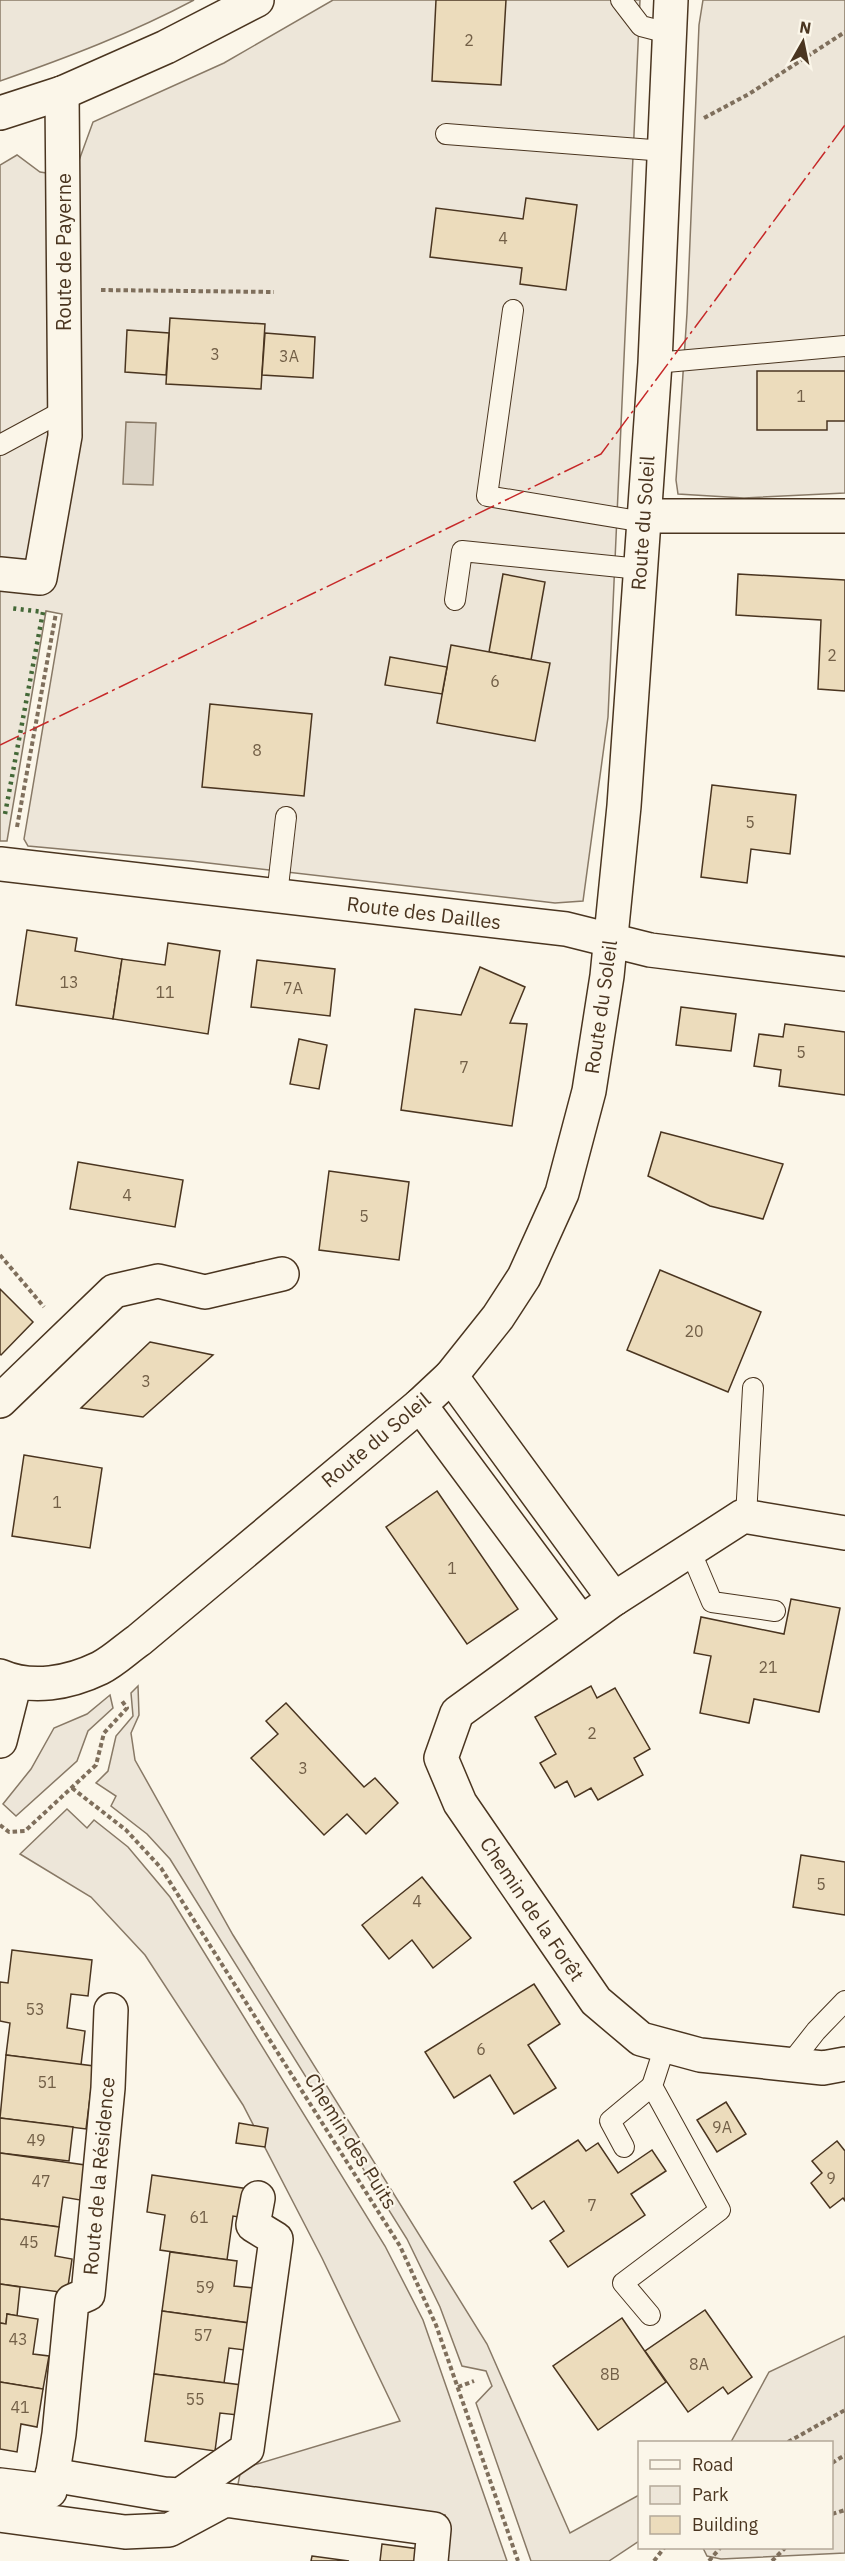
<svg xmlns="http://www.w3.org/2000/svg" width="845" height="2561" font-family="'IBM Plex Sans',sans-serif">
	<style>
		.green { fill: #ede6d9; stroke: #887966; stroke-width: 1.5 }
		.water { fill: #dcd4c6; stroke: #887966; stroke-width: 1.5 }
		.building { fill: #ecdcbc; stroke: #4a3520; stroke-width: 1.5 }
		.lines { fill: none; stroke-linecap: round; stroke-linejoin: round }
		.lane-casing { stroke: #4a3520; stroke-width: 22 }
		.street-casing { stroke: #4a3520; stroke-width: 36 }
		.secondary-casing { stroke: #4a3520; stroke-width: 36 }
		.path { stroke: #7f6f5c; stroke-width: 4; stroke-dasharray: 4.5 3; stroke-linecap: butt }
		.lane { stroke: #fbf6e9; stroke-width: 20 }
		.street { stroke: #fbf6e9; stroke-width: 33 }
		.secondary { stroke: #fbf6e9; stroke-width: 33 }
		.hedge { stroke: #436837; stroke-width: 4.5; stroke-dasharray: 3 4.5; stroke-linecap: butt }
		.power { stroke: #c62828; stroke-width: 1.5; stroke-dasharray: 21 4.5 3 4.5; stroke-linecap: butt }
		.labels { text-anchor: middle; stroke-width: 4.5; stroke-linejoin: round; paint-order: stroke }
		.number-label { font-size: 16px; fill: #725f47 }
		.street-label { font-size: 20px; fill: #4a3520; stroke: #fbf6e9 }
	</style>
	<rect width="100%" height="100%" fill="#fbf6e9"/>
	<g class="green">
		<path d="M0 0H194C132 33 66 58 0 81Z"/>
		<path d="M333 0H640L608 717 583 901 555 903 191 861 28 846 24 839 62 614 46 611 7 841H0V165L17 155 40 172 73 177 93 122 224 63Z"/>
		<path d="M703 0H845V493L744 498 678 494 676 480 687 313 699 25Z"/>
		<path d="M138 1686 139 1715 131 1733 135 1760 233 1935 487 2344 570 2533 639 2495V2541L609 2561H531L476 2403 492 2386 486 2371 462 2366 440 2307 407 2239 170 1859 147 1834 111 1806 116 1796 96 1783 108 1771 116 1736 133 1716 131 1693Z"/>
		<path d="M110 1695 113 1708 88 1731 77 1761 16 1816 3 1804 31 1769 54 1728 87 1714Z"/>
		<path d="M67 1809 87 1828 94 1820 128 1847 170 1897 385 2246 423 2320 507 2561H440L445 2515 237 2489 241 2469 400 2421 322 2258 243 2105 145 1955 91 1897 20 1854Z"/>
		<path d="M845 2336V2553L721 2559 707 2556 703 2548H832V2442H731L769 2372Z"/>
	</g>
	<path class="water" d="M126 422 156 423 153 485 123 484Z"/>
	<g class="building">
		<path d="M436 0H506L501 85 432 81Z"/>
		<path d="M526 198 577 205 566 290 520 284 522 268 430 257 436 208 523 219Z"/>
		<path d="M170 318 265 324 261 389 166 384Z"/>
		<path d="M127 330 169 333 166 375 125 372Z"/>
		<path d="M265 333 315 337 313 378 262 375Z"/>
		<path d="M757 371H845V421H827V430H757Z"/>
		<path d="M503 574 545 582 531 660 489 652Z"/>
		<path d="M738 574 845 580V691L818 689 821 620 736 615Z"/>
		<path d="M451 645 550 663 535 741 437 723Z"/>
		<path d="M390 657 447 667 442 694 385 685Z"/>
		<path d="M210 704 312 714 304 796 202 787Z"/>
		<path d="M712 785 796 795 790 854 751 849 747 883 701 877Z"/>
		<path d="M27 930 77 938 75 951 122 959 113 1019 16 1005Z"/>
		<path d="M168 943 220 951 208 1034 113 1019 122 959 165 965Z"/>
		<path d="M257 960 335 969 330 1016 251 1007Z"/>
		<path d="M480 967 525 987 510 1023 527 1024 512 1126 401 1110 415 1009 461 1015Z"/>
		<path d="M681 1007 736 1014 731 1051 676 1045Z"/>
		<path d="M785 1024 845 1032V1095L779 1086 781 1070 754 1066 759 1034 783 1037Z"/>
		<path d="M299 1039 327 1045 319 1089 290 1084Z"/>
		<path d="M661 1132 783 1164 763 1219 710 1206 648 1176Z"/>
		<path d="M78 1162 183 1180 175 1227 70 1209Z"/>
		<path d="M329 1171 409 1182 399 1260 319 1250Z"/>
		<path d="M660 1270 761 1312 728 1392 627 1350Z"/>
		<path d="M0 1289 33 1322 1 1355 0 1354Z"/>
		<path d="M150 1342 213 1355 143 1417 81 1408Z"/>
		<path d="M24 1455 102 1468 90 1548 12 1536Z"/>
		<path d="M437 1491 518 1609 467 1644 386 1527Z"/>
		<path d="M791 1599 840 1608 819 1712 754 1699 749 1723 700 1713 711 1656 694 1653 701 1617 784 1634Z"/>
		<path d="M591 1686 597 1698 615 1688 650 1749 634 1758 643 1775 598 1800 591 1788 575 1797 567 1781 555 1788 540 1763 556 1754 535 1717Z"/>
		<path d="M286 1703 364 1787 375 1778 398 1803 366 1834 347 1814 324 1835 251 1758 278 1734 266 1721Z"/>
		<path d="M801 1855 845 1862V1915L793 1907Z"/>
		<path d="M422 1877 471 1938 433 1968 412 1940 389 1959 362 1925Z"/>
		<path d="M12 1950 92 1960 88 1996 71 1994 67 2028 85 2031 81 2065 6 2055 10 2023 0 2021V1982L8 1983Z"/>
		<path d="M534 1984 560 2024 528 2045 556 2088 514 2114 490 2075 454 2098 425 2052Z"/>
		<path d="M6 2055 94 2066 86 2129 0 2118Z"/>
		<path d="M726 2102 746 2134 717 2152 697 2120Z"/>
		<path d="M0 2118 73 2127 69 2161 0 2153Z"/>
		<path d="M239 2123 268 2128 265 2147 236 2143Z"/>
		<path d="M578 2140 586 2151 598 2143 618 2173 652 2150 666 2171 631 2194 645 2215 568 2267 550 2241 564 2231 544 2201 532 2209 514 2182Z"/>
		<path d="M837 2141 845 2151V2201L843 2198 830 2208 811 2183 822 2173 812 2161Z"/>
		<path d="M0 2153 85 2165 80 2200 63 2197 59 2227 0 2219Z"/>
		<path d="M152 2175 249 2189 245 2218 233 2216 227 2260 160 2250 165 2215 147 2212Z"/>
		<path d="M0 2219 59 2227 55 2256 72 2259 67 2293 0 2284Z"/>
		<path d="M170 2252 237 2261 234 2286 254 2288 249 2323 162 2311Z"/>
		<path d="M0 2284 20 2287 17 2316 7 2314 6 2324 0 2323Z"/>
		<path d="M705 2310 752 2377 728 2394 723 2387 688 2412 645 2351Z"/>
		<path d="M162 2311 249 2323 245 2350 229 2348 224 2383 154 2374Z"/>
		<path d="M7 2314 38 2319 33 2354 49 2356 43 2389 0 2382V2323L6 2324Z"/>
		<path d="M622 2318 666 2382 598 2430 553 2366Z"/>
		<path d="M154 2374 242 2385 238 2415 220 2413 215 2451 145 2441Z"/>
		<path d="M0 2382 43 2389 37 2427 21 2424 17 2452 0 2449Z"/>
		<path d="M382 2544 419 2549 417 2561H380Z"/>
		<path d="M312 2556 349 2561H311Z"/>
	</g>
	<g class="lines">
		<g class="lane-casing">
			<g id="lane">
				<path d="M621 0 641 26 668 33"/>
				<path d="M446 134 665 151"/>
				<path d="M513 310 487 496 644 522"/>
				<path d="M655 363 845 346"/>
				<path d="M0 445 63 411"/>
				<path d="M455 600 462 551 640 569"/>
				<path d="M277 895 286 817"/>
				<path d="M746 1517 753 1388"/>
				<path d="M690 1550 712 1602 775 1611"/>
				<path d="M790 2064 816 2031 845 2001"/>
				<path d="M624 2147 610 2121 652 2086"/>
				<path d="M650 2315 623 2283 720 2210 652 2086 665 2046"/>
			</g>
		</g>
		<g class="street-casing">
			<g id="street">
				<path d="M644 516H845"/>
				<path d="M0 574 40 578 65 436 62 93"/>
				<path d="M0 864 566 929 650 950 845 974"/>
				<path d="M451 1376 614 1599"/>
				<path d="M0 1401 114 1291 158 1281 205 1292 282 1274"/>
				<path d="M420 1405 581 1622"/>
				<path d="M845 1533 743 1516 614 1599 457 1713 441 1758 460 1803 596 2001 641 2039 700 2055 823 2068 845 2064"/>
				<path d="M0 1676C32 1690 69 1683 100 1668 114 1661 126 1649 139 1640L420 1405 451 1376 498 1317 524 1277 562 1193 589 1091 607 976 624 806 655 363 671 0"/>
				<path d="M0 1741 15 1682"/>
				<path d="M52 2475 164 2494 180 2495 247 2449 276 2239 253 2225 258 2198"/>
				<path d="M0 2485 50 2491 59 2434 72 2301 88 2294 108 2088 111 2010"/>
				<path d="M0 2515 125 2532 169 2530 225 2500 434 2529 431 2561"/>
			</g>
		</g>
		<g class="secondary-casing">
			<path id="secondary" d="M0 113 62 93 166 47 257 0"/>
		</g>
		<g class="path">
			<path d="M704 118 749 94 845 32"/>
			<path d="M101 290 274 292"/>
			<path d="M17 827 56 613"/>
			<path d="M0 1255 44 1307"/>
			<path d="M72 1788 126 1830 161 1868 400 2246 436 2325 518 2561"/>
			<path d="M0 1825 9 1832 25 1831 96 1765 104 1733 127 1708 122 1701"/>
			<path d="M458 2387 474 2381"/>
			<path d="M788 2442 845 2410"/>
			<path d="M832 2463 845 2455"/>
			<path d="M832 2514 845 2510"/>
			<path d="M654 2561 664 2548"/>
			<path d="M709 2561 720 2548"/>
			<path d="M772 2561 785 2548"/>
		</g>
		<use href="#lane" class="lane"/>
		<use href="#street" class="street"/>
		<use href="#secondary" class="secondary"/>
		<path class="hedge" d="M5 814 43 612 10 608"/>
		<path class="power" d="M0 745 601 454 845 125"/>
	</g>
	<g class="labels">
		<g class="number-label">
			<text x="469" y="46">2</text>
			<text x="503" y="244">4</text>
			<text x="215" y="360">3</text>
			<text x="289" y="362">3A</text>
			<text x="801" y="402">1</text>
			<text x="832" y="661">2</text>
			<text x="495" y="687">6</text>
			<text x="257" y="756">8</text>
			<text x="750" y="828">5</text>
			<text x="69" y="988">13</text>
			<text x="293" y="994">7A</text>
			<text x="165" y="998">11</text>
			<text x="801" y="1058">5</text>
			<text x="464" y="1073">7</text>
			<text x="127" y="1201">4</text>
			<text x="364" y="1222">5</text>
			<text x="694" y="1337">20</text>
			<text x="146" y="1387">3</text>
			<text x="57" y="1508">1</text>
			<text x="452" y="1574">1</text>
			<text x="768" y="1673">21</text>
			<text x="592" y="1739">2</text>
			<text x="303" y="1774">3</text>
			<text x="821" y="1890">5</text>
			<text x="417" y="1907">4</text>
			<text x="35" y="2015">53</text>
			<text x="481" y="2055">6</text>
			<text x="47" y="2088">51</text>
			<text x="722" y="2133">9A</text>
			<text x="36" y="2146">49</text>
			<text x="831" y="2184">9</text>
			<text x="41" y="2187">47</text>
			<text x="592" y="2211">7</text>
			<text x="199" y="2223">61</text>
			<text x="29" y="2248">45</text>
			<text x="205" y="2293">59</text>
			<text x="203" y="2341">57</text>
			<text x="18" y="2345">43</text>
			<text x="699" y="2370">8A</text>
			<text x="610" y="2380">8B</text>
			<text x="195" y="2405">55</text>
			<text x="20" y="2413">41</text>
		</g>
		<g class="street-label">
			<text transform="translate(64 252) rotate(-90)" y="7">Route de Payerne</text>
			<text transform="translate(643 523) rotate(-86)" y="7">Route du Soleil</text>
			<text transform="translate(424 913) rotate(7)" y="7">Route des Dailles</text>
			<text transform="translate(601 1007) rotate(-82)" y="7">Route du Soleil</text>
			<text transform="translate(376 1440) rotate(-40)" y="7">Route du Soleil</text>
			<text transform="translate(532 1909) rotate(56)" y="7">Chemin de la Forêt</text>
			<text transform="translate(351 2141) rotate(58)" y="7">Chemin des Puits</text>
			<text transform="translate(99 2176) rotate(-85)" y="7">Route de la Résidence</text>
		</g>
	</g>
	<rect x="638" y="2441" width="195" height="108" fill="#fbf6e9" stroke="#b4a999" stroke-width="1.5"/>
	<rect x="650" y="2460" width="30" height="9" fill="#fbf6e9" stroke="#b4a999" stroke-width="1.5"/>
	<text x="692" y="2471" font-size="18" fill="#4a3520">Road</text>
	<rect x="650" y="2486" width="30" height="18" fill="#ede6d9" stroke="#b4a999" stroke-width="1.5"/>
	<text x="692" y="2501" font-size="18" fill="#4a3520">Park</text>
	<rect x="650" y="2516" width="30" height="18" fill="#ecdcbc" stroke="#b4a999" stroke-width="1.5"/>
	<text x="692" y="2531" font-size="18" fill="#4a3520">Building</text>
	<g transform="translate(803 42) rotate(9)" stroke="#fbf6e9" stroke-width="4.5" paint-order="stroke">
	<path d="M0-4.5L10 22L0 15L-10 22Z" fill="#4a3520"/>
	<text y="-9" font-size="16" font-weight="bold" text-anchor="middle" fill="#4a3520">N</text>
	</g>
</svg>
